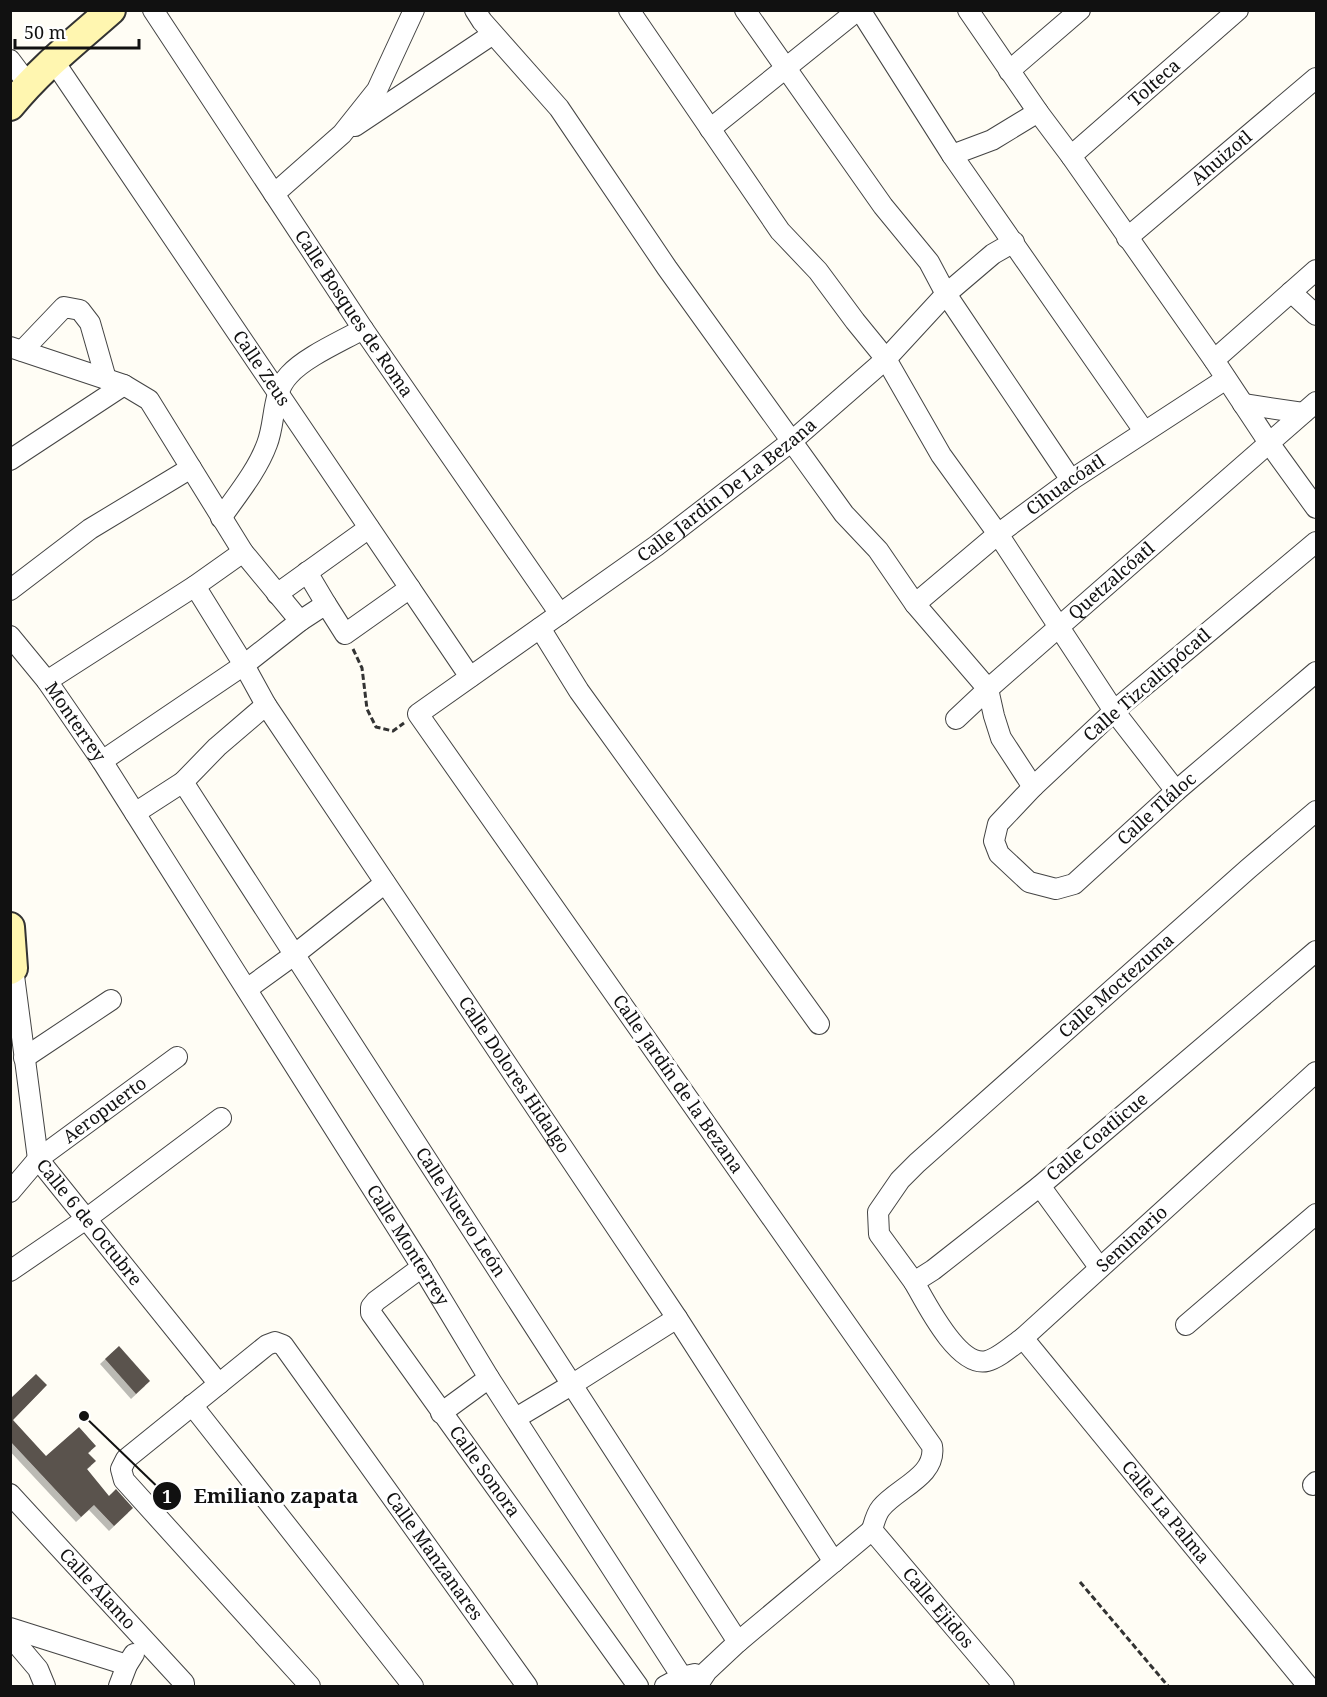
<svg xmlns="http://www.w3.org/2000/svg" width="1327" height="1697" font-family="'Noto Serif',serif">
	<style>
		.building { fill: #5a524d; filter: url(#shadow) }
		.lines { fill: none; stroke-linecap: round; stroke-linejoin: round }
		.street-casing { stroke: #444; stroke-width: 22 }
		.secondary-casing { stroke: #333; stroke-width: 32 }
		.path { stroke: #333; stroke-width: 3; stroke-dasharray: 6 3; stroke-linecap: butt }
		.street { stroke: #fff; stroke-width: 20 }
		.secondary { stroke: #fff6b0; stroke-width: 28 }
		.labels { text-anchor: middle; stroke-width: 6; stroke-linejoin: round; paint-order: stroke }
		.street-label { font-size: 18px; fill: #111; stroke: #fff }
		.leader { fill: none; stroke: #111; stroke-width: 2 }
		.callout-dot { fill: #111; stroke: #fff; stroke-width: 2 }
		.mark-label { font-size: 18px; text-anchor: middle; font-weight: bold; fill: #fff }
		.callout-label { font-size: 20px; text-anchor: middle; font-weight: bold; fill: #111; stroke: #fff; stroke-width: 6; stroke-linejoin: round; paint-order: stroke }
	</style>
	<defs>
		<filter id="shadow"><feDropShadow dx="-5" dy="5" stdDeviation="0" flood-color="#0004"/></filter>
	</defs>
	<rect width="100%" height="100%" fill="#fffdf5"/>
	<g class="building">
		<path d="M119 1346 150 1381 136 1394 105 1359Z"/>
		<path d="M36 1374 47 1385 13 1420 46 1456 79 1427 96 1446 88 1453 96 1461 87 1469 109 1496 116 1489 133 1508 114 1526 94 1505 81 1517 10 1441V1399Z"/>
	</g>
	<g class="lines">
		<g class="street-casing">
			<g id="street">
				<path id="s1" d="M153 10 363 329 560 614"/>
				<path d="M475 10 482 21 559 108 667 268 844 514 878 550 915 604 988 689 994 716 1001 738 1033 787"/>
				<path d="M629 10 780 231 818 271 855 321 886 359 941 455 998 534 1114 711 1176 791"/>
				<path d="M745 10 883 206 929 262 946 294 1071 480"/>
				<path d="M860 10 952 155 1144 431"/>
				<path d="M968 10 1038 112 1071 156 1214 360 1269 443 1316 508"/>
				<path d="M10 60 28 84"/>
				<path id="s2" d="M53 60 470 677"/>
				<path d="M1009 71 1080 10"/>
				<path d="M355 126 493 34"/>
				<path d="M710 129 858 10"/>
				<path d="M952 155 992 140 1038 112"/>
				<path id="s3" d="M1071 156 1238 10"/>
				<path d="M274 194 342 134 377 90 414 10"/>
				<path id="s4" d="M1127 238 1316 78"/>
				<path d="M1291 292 1316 315"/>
				<path d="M10 347 124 385 149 400 243 552 300 621"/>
				<path d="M22 351 64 307 80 310 90 323 106 379"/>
				<path d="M1214 360 1316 270"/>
				<path d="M1243 404 1303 413"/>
				<path d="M10 460 124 385"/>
				<path d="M221 518C237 495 257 471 267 444 276 421 271 394 289 375 305 357 342 341 363 329"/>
				<path id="s5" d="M1316 542 1114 711 1033 787 998 824 994 841 999 854 1029 882 1056 889 1074 884 1176 791 1316 672"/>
				<path d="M307 572 326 604"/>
				<path id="s6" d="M195 586 244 665 266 705 677 1318 834 1562"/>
				<path d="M10 590 90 529 191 468"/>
				<path d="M277 594 369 528"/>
				<path id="s7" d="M915 604 998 534 1071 480 1226 379"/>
				<path d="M540 628 579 691 819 1024"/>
				<path id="s8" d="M10 636 47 681 102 761 422 1267 489 1378 682 1677"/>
				<path d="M47 681 195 586 243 552"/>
				<path id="s9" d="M956 719 988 689 1316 402"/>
				<path d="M102 761 244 665 300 621 326 604 345 634 410 588"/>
				<path id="s10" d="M183 782 738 1642"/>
				<path d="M135 813 183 782 217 747 266 705"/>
				<path id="s11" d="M1316 951 1040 1186 933 1270 914 1282C926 1303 958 1368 987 1361 999 1358 1013 1345 1023 1338L1316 1072"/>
				<path id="s12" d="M13 968 38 1159 219 1384"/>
				<path d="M247 989 294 955 385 883"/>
				<path d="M24 1058 111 1000"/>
				<path d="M1040 1186 1099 1267"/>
				<path id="s13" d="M10 1192 38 1159 177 1057"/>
				<path id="s14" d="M422 1267 376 1301 371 1307V1313L638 1686"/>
				<path d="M10 1271 86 1219 221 1118"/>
				<path id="s15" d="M914 1282 879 1234 878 1212 900 1180 917 1163 1248 869 1316 811"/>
				<path d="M1186 1325 1316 1214"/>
				<path id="s16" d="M1023 1338 1308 1686"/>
				<path d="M192 1405 413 1686"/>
				<path d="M441 1413 489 1378"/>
				<path d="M516 1418 573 1384 677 1318"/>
				<path d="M1313 1485 1316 1482"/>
				<path id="s17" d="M10 1494 184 1683V1686"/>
				<path id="s18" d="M872 1530C874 1523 876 1514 881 1508 897 1488 937 1476 932 1446L418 714 656 546 792 441 886 359 946 294 993 254 1014 242"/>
				<path id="s19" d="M872 1530 1004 1686"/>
				<path d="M10 1628 127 1665"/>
				<path d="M10 1636 38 1669 45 1686"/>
				<path d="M119 1686 127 1665 134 1654"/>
				<path id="s20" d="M310 1686 124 1480 121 1469 126 1459 267 1345 275 1342 283 1345 527 1686"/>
				<path d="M665 1686 682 1677 695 1674"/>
				<path d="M697 1686 707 1671 738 1642 872 1530"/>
			</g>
		</g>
		<g class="secondary-casing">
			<g id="secondary">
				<path d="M10 106C40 69 76 41 111 10"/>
				<path d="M10 927 13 968 10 970"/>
			</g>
		</g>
		<g class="path">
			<path d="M353 649 362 668 367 709 376 727 393 731 404 723"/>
			<path d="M1080 1582 1168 1686"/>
		</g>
		<use href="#street" class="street"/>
		<use href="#secondary" class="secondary"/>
	</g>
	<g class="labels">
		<g class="street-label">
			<text dy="6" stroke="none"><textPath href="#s3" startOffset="111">Tolteca</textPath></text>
			<text dy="6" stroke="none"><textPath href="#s4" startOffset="124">Ahuizotl</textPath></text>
			<text dy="6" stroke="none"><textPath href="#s1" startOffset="364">Calle Bosques de Roma</textPath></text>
			<text dy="6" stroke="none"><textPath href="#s2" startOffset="372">Calle Zeus</textPath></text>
			<text dy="6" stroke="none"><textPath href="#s7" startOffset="192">Cihuacóatl</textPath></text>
			<text dy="6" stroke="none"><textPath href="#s18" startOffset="1384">Calle Jardín De La Bezana</textPath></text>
			<text dy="6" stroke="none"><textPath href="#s9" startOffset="208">Quetzalcóatl</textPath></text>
			<text transform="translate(1147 685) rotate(-41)" y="6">Calle Tizcaltipócatl</text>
			<text dy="6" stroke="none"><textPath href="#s8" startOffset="108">Monterrey</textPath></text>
			<text dy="6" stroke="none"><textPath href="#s5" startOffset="656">Calle Tláloc</textPath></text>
			<text dy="6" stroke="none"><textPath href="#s15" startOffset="411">Calle Moctezuma</textPath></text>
			<text dy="6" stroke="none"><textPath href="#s6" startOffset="584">Calle Dolores Hidalgo</textPath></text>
			<text transform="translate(678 1084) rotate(55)" y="6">Calle Jardín de la Bezana</text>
			<text dy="6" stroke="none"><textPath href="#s13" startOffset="126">Aeropuerto</textPath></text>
			<text transform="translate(1097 1137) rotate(-40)" y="6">Calle Coatlicue</text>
			<text dy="6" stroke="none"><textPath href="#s10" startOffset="512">Calle Nuevo León</textPath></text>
			<text dy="6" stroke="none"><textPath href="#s12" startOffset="274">Calle 6 de Octubre</textPath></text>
			<text dy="6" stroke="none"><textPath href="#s11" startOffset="824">Seminario</textPath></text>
			<text dy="6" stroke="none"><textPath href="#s8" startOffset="728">Calle Monterrey</textPath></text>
			<text dy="6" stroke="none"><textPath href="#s14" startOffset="266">Calle Sonora</textPath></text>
			<text dy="6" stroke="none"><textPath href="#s16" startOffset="225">Calle La Palma</textPath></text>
			<text dy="6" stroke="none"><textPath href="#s20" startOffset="758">Calle Manzanares</textPath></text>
			<text dy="6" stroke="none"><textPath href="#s17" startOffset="129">Calle Álamo</textPath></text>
			<text dy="6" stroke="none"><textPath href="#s19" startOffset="102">Calle Ejidos</textPath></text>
		</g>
	</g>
	<path class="leader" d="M84 1416L167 1496"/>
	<g class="callout-dot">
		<circle cx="84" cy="1416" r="6"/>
		<circle cx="167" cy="1496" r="15"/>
	</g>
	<g class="mark-label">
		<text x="167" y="1503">1</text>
	</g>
	<g class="callout-label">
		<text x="276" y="1503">Emiliano zapata</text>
	</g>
	<rect width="1327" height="1697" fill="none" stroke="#111111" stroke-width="24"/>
	<path d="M15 39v9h124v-9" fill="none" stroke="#111111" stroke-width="3"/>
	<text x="24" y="39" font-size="18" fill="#111111" stroke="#ffffff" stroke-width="4.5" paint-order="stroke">50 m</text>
</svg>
